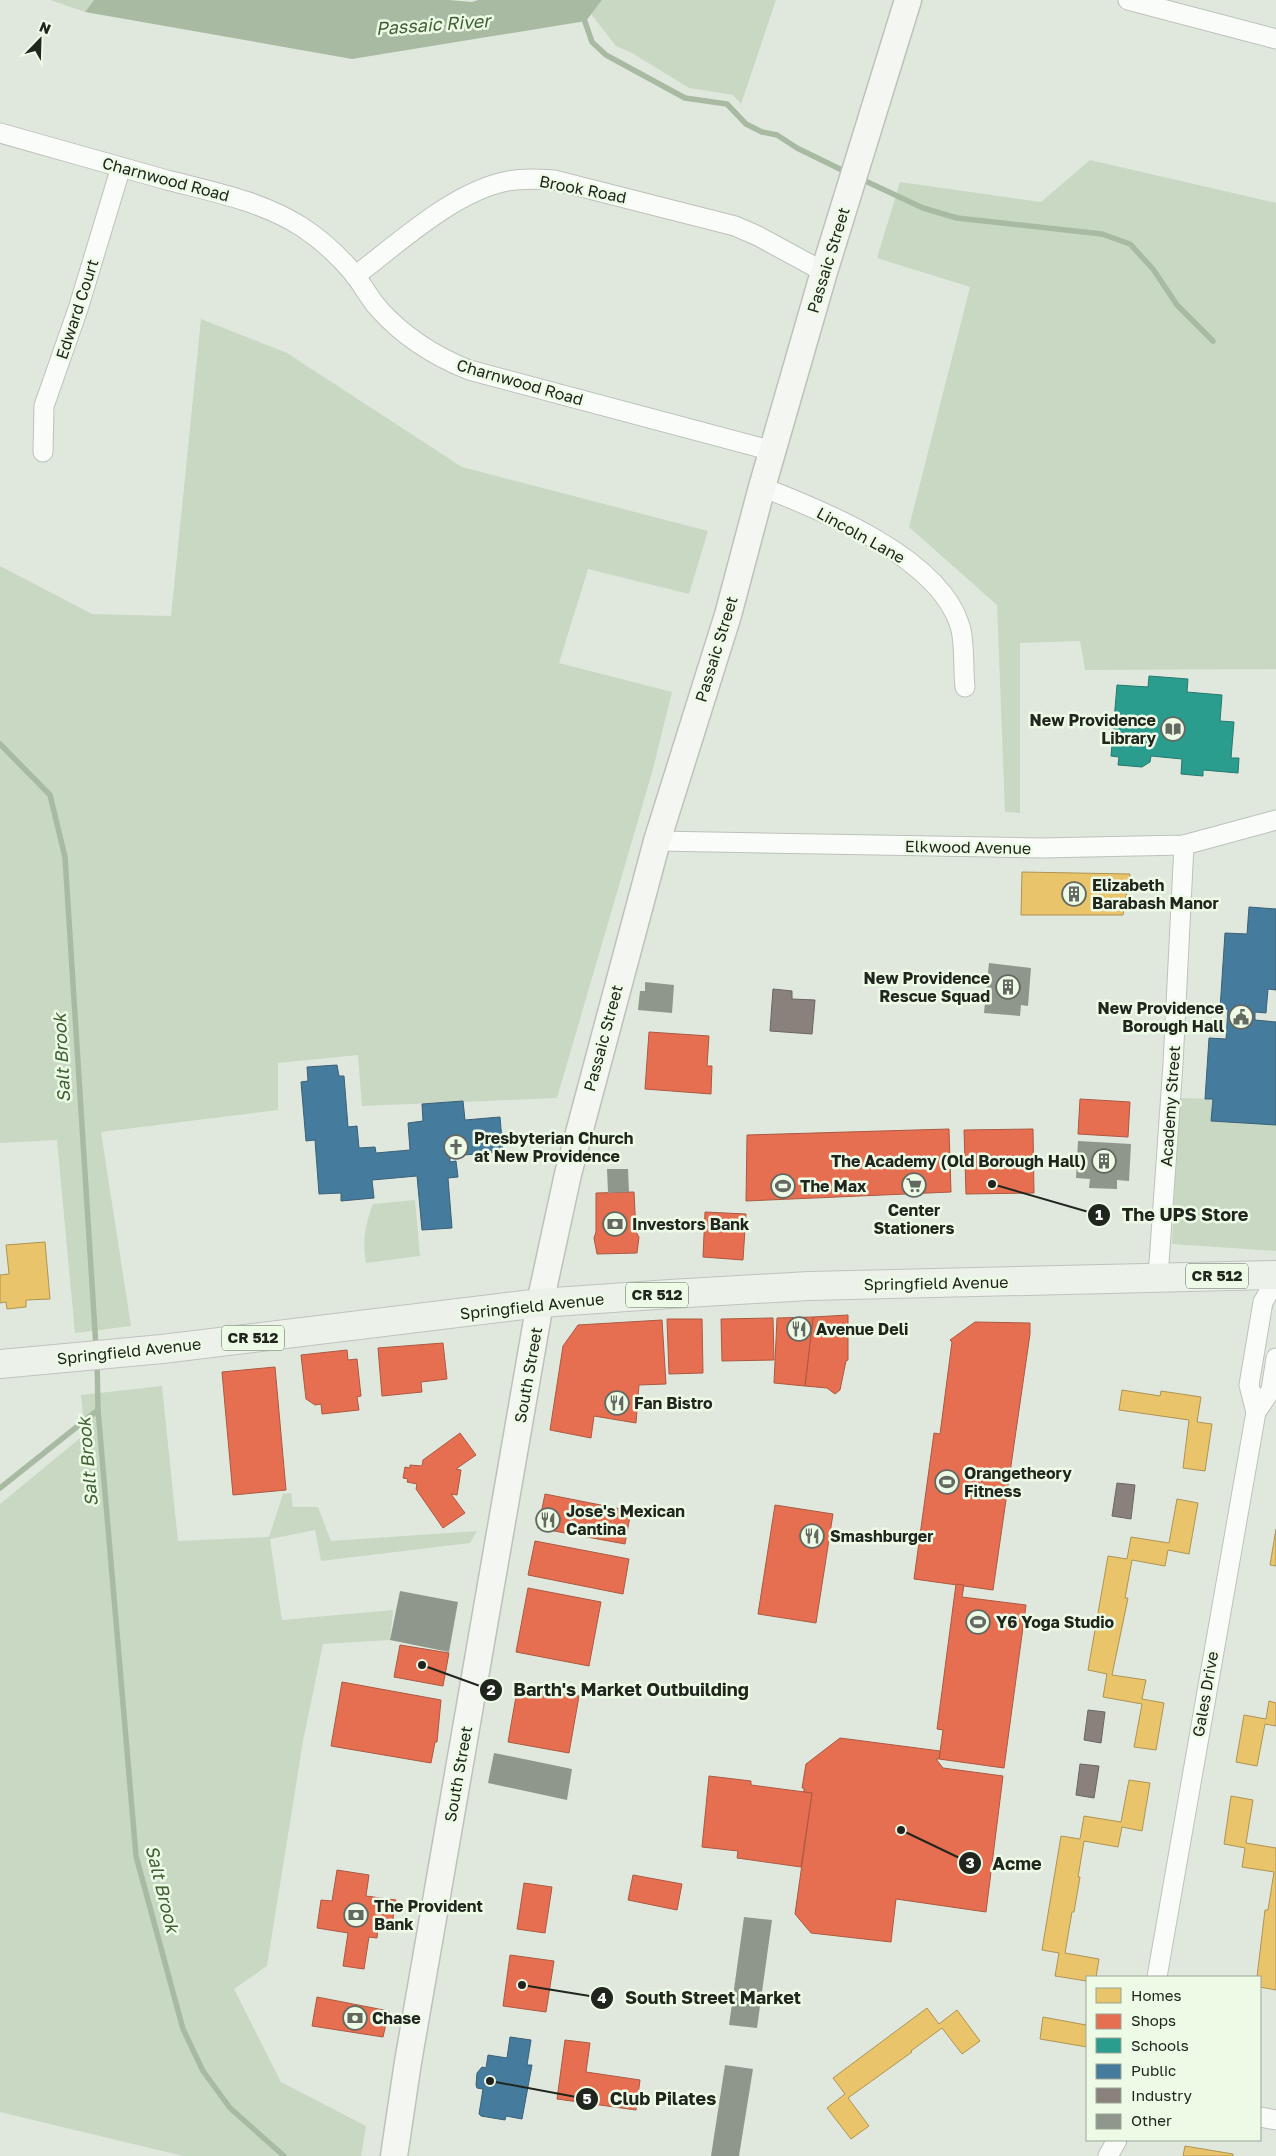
<svg xmlns="http://www.w3.org/2000/svg" width="1276" height="2156" font-family="'Golos Text',sans-serif">
	<style>
		.green { fill: #c8d8c3 }
		.water { fill: #a9baa3 }
		.homes { fill: #e9c46a; stroke: #ad9453 }
		.shops { fill: #e76f51; stroke: #ab5941 }
		.schools { fill: #2a9d8f; stroke: #27796d }
		.public { fill: #457b9d; stroke: #3a6177 }
		.industry { fill: #8a817c; stroke: #6a6560 }
		.lines { fill: none; stroke-linecap: round; stroke-linejoin: round }
		.stream { stroke: #a9baa3; stroke-width: 5.5 }
		.building { fill: #8f968c }
		.street-casing { stroke: #bcc2b9; stroke-width: 21 }
		.secondary-casing { stroke: #bcc2b9; stroke-width: 29 }
		.primary-casing { stroke: #bfc3bd; stroke-width: 30 }
		.street { stroke: #fafcfa; stroke-width: 19 }
		.secondary { stroke: #f4f6f2; stroke-width: 26 }
		.primary { stroke: #ecf1ea; stroke-width: 28 }
		.labels { text-anchor: middle; stroke-width: 5; stroke-linejoin: round; paint-order: stroke }
		.shield { fill: #ecfae6; stroke: #5d6559; stroke-width: 1 }
		.shield-label { font-size: 15px; font-weight: bold; fill: #20251d }
		.street-label { font-size: 16px; fill: #20251d; stroke: #ecfae6 }
		.poi-label { font-size: 16px; font-weight: bold; fill: #20251d; stroke: #ecfae6; text-anchor: start }
		.water-label { font-size: 18px; font-style: italic; fill: #416034; stroke: #ecfae6 }
		.leader { fill: none; stroke: #20251d; stroke-width: 2 }
		.callout-dot { fill: #20251d; stroke: #ecfae6; stroke-width: 2 }
		.mark-label { font-size: 15px; text-anchor: middle; font-weight: bold; fill: #fff }
		.callout-label { font-size: 18px; text-anchor: middle; font-weight: bold; fill: #20251d; stroke: #ecfae6; stroke-width: 5; stroke-linejoin: round; paint-order: stroke }
	</style>
	<rect width="100%" height="100%" fill="#e0e8de"/>
	<g class="green">
		<path d="M50 0H94L85 12Z"/>
		<path d="M602 0H776L741 104 733 95 689 88 632 53 616 46 591 14Z"/>
		<path d="M1090 160 1276 203V669L1085 670 1080 641 1020 643V813L1005 812 997 605 909 527 970 287 877 258 900 182 1041 202Z"/>
		<path d="M201 319 287 353 462 467 708 531 689 594 588 569 559 663 672 692 653 769 557 1098 362 1106 358 1055 278 1063V1110L101 1132 131 1326 75 1333 57 1140 0 1143V566L92 614 171 616Z"/>
		<path d="M1179 1098 1213 1099 1212 1121 1276 1125V1251L1172 1244Z"/>
		<path d="M415 1200 420 1256 366 1263C362 1240 365 1225 373 1204Z"/>
		<path d="M162 1386 178 1541 269 1537 283 1494 291 1493 293 1507H318L331 1541 477 1531 470 1543 321 1561 315 1530 270 1539 282 1620 393 1610 390 1640 323 1644 303 1741 267 1966 234 1989 281 2082 366 2126 361 2156H183L0 2112V1504L85 1434 81 1395Z"/>
	</g>
	<path class="water" d="M94 0H449L472 2 478 0H602L586 21 352 59 85 12Z"/>
	<g class="homes">
		<path d="M1022 872 1130 874 1123 915H1021Z"/>
		<path d="M45 1242 50 1299 26 1300V1307L7 1309 6 1302 0 1303V1275L9 1274 6 1245Z"/>
		<path d="M1122 1390 1160 1396 1161 1391 1201 1397 1197 1422 1212 1424 1205 1471 1183 1468 1189 1420 1119 1410Z"/>
		<path d="M1177 1499 1198 1503 1189 1554 1168 1550 1165 1566 1132 1560 1125 1598H1128L1112 1675 1146 1680 1142 1699 1164 1703 1156 1750 1134 1747 1142 1704 1103 1697 1107 1674 1088 1670 1108 1556 1127 1559 1131 1537 1169 1543Z"/>
		<path d="M1276 1529V1566L1270 1565Z"/>
		<path d="M1269 1701 1276 1703V1726L1265 1724 1257 1766 1236 1762 1244 1715 1266 1719Z"/>
		<path d="M1129 1780 1150 1783 1142 1831 1122 1827 1118 1847 1084 1841 1078 1877H1080L1074 1912H1072L1065 1953 1099 1959 1096 1977H1087V1981L1055 1976 1059 1953 1042 1950 1061 1836 1080 1839 1084 1816 1121 1822Z"/>
		<path d="M1231 1796 1253 1800 1246 1843 1276 1848V1990L1260 1987V1989V1977H1257L1265 1910H1268L1274 1872 1242 1867 1245 1848 1224 1844Z"/>
		<path d="M927 2008 939 2024 957 2010 980 2041 962 2054 942 2028 911 2051 912 2052 848 2098 869 2126 851 2139 827 2108 845 2094 833 2078Z"/>
		<path d="M1043 2017 1086 2025 1087 2019V2047L1040 2039Z"/>
		<path d="M1185 2146 1233 2154V2156H1183Z"/>
	</g>
	<g class="shops">
		<path d="M649 1032 709 1036 707 1066H712L711 1094 645 1089Z"/>
		<path d="M1080 1099 1130 1102 1128 1137 1078 1134Z"/>
		<path d="M949 1129 951 1192 746 1201 747 1135Z"/>
		<path d="M1033 1129 1034 1193 966 1194 964 1130Z"/>
		<path d="M634 1192 636 1232 639 1237 637 1253 597 1254 594 1238 596 1232V1193Z"/>
		<path d="M705 1212 746 1214 743 1260 703 1257Z"/>
		<path d="M848 1315V1360L846 1361 840 1390 835 1394 827 1388 805 1386 813 1317Z"/>
		<path d="M813 1317 805 1386 774 1383 777 1318Z"/>
		<path d="M773 1318 774 1360 722 1361 721 1319Z"/>
		<path d="M667 1319H702L703 1373 669 1374Z"/>
		<path d="M662 1320 666 1384 639 1385 636 1423 594 1416 591 1438 550 1430 563 1346 578 1325Z"/>
		<path d="M975 1322 1030 1323V1334L993 1590 914 1579 934 1433 940 1434 952 1342 950 1340Z"/>
		<path d="M443 1343 447 1379 421 1382 422 1392 382 1396 378 1348Z"/>
		<path d="M347 1350 348 1360 357 1359 361 1396 357 1397 359 1410 322 1414 321 1404 315 1405 306 1399 301 1355Z"/>
		<path d="M275 1367 286 1490 233 1495 222 1372Z"/>
		<path d="M460 1433 476 1455 456 1469 461 1470 459 1483 457 1495 451 1494 465 1513 443 1528 416 1489 417 1484 407 1482 408 1479 403 1478 405 1467 410 1468V1465L422 1466 423 1460Z"/>
		<path d="M545 1494 631 1511 625 1544 538 1528Z"/>
		<path d="M775 1505 833 1514 816 1623 758 1614Z"/>
		<path d="M535 1541 629 1559 623 1594 528 1575Z"/>
		<path d="M956 1584 964 1585 962 1597 1026 1605 1004 1768 939 1759 943 1730 937 1729Z"/>
		<path d="M528 1588 601 1602 589 1666 516 1652Z"/>
		<path d="M400 1645 449 1653 443 1686 394 1677Z"/>
		<path d="M342 1682 441 1700 437 1742H435L431 1763 331 1746Z"/>
		<path d="M518 1685 579 1696 569 1753 508 1742Z"/>
		<path d="M840 1738 940 1751 939 1759H936L943 1768 1003 1776 986 1912 896 1899 891 1942 811 1933 795 1914 812 1793 804 1792V1788H802L806 1764Z"/>
		<path d="M709 1776 751 1781V1785L812 1793 801 1867 737 1858 738 1851 702 1847Z"/>
		<path d="M337 1870 369 1875 366 1896 396 1900 391 1931 378 1929 377 1938 369 1937 364 1969 343 1966 348 1933 317 1928 321 1900 332 1901Z"/>
		<path d="M633 1875 682 1884 677 1910 628 1900Z"/>
		<path d="M524 1883 552 1887 545 1933 517 1929Z"/>
		<path d="M510 1955 554 1961 546 2012 503 2006Z"/>
		<path d="M317 1997 389 2011 383 2037 312 2026Z"/>
		<path d="M565 2040 590 2043 586 2072 640 2080 636 2110 557 2099Z"/>
	</g>
	<path class="schools" d="M1149 676 1188 679 1187 692 1222 695 1220 721 1234 722 1231 758H1239L1238 773 1203 770V776L1181 774 1182 759 1151 756 1150 762 1142 767 1118 765 1119 757 1111 756 1117 685 1148 687Z"/>
	<g class="public">
		<path d="M1249 907 1276 909V990L1268 989 1266 1013 1255 1012V1020L1276 1022V1125L1211 1121 1213 1099H1205L1209 1038 1226 1039 1228 1009H1220L1225 933 1247 934Z"/>
		<path d="M337 1065 339 1076H344L348 1127 357 1126 359 1148 375 1147 376 1153 410 1150 408 1123 423 1121 422 1104 463 1101 465 1120 500 1117 503 1152 450 1156V1162L456 1161 458 1177 448 1178 452 1228 422 1230 417 1176 372 1180 374 1198 341 1201V1193L319 1194 315 1140 306 1141 301 1082 308 1081 307 1067Z"/>
		<path d="M510 2037 531 2040 527 2065H532L522 2119 506 2116 505 2120 481 2116 479 2114 483 2089 477 2088 476 2085 477 2073 482 2067 486 2068 488 2055 507 2058Z"/>
	</g>
	<g class="industry">
		<path d="M773 989 792 991V999L815 1000 812 1034 770 1031Z"/>
		<path d="M1117 1483 1135 1485 1131 1519 1112 1516Z"/>
		<path d="M1088 1710 1105 1712 1101 1743 1084 1740Z"/>
		<path d="M1080 1764 1099 1766 1094 1798 1076 1795Z"/>
	</g>
	<g class="lines">
		<g class="stream">
			<path d="M583 16 592 42 606 55 685 98 727 104 746 124 762 132 777 135 797 148 848 173"/>
			<path d="M859 178 923 208 957 218 1102 234 1130 244 1153 269 1177 305 1213 341"/>
			<path d="M0 744 50 795 65 857 96 1347"/>
			<path d="M97 1361 98 1410 136 1856 183 2029 203 2071 230 2108 284 2156"/>
			<path d="M0 1488 98 1410"/>
		</g>
	</g>
	<g class="building">
		<path d="M989 963 1031 968 1028 1006 1021 1005 1020 1016 984 1013Z"/>
		<path d="M645 982 674 985 672 1013 638 1010 640 991H645Z"/>
		<path d="M1078 1141 1131 1144 1129 1181 1117 1180V1189L1089 1188 1090 1179 1076 1178Z"/>
		<path d="M607 1169H628L629 1192 608 1193Z"/>
		<path d="M400 1591 458 1602 449 1652 390 1640Z"/>
		<path d="M494 1753 572 1769 567 1800 488 1783Z"/>
		<path d="M744 1917 772 1920 757 2028 729 2025Z"/>
		<path d="M725 2065 753 2069 739 2156H711Z"/>
	</g>
	<g class="lines">
		<g class="street-casing">
			<g id="street">
				<path d="M1128 0 1276 39"/>
				<path d="M0 133C56 149 111 164 167 180 214 192 261 201 302 227 322 240 340 257 355 275 363 286 370 299 379 309 404 337 434 356 469 370L773 451"/>
				<path d="M355 276C399 243 454 191 508 181 523 178 538 179 554 180L735 226 758 236 824 272"/>
				<path d="M43 452 44 406 78 309 121 167"/>
				<path d="M762 487C824 511 940 558 960 626 965 641 963 670 965 687"/>
				<path d="M657 841 1041 848 1184 845 1276 820"/>
				<path d="M1158 1277 1173 1064 1184 845"/>
				<path d="M1256 1412 1249 1385 1263 1302 1276 1280"/>
				<path d="M1157 1977 1256 1412 1271 1390 1276 1358"/>
				<path d="M1260 2117 1276 2120"/>
				<path d="M1108 2156 1117 2140"/>
			</g>
		</g>
		<g class="secondary-casing">
			<path id="secondary" d="M394 2156 408 2062 540 1303 568 1174 657 841 728 615 762 487 824 272 908 0"/>
		</g>
		<g class="primary-casing">
			<path id="primary" d="M0 1364 162 1349 540 1303 670 1294 809 1286 1276 1275"/>
		</g>
		<use href="#street" class="street"/>
		<use href="#secondary" class="secondary"/>
		<use href="#primary" class="primary"/>
	</g>
	<defs>
		<g id="library-ring" transform="scale(1.25)"><circle r="9.5" fill="#ecfae6" stroke="#636961" stroke-width="1.5"/><path d="M-6-4Q-3-5.5-.7-3.5V5Q-3 3-6 4ZM6-4Q3-5.5 .7-3.5V5Q3 3 6 4Z" fill="#636961"/></g>
		<g id="building-ring" transform="scale(1.25)"><circle r="9.5" fill="#ecfae6" stroke="#636961" stroke-width="1.5"/><path d="M-4-6H4V6H1V3H-1V6H-4ZM-2.5-4.3h1.7v1.8h-1.7ZM.8-4.3h1.7v1.8H.8ZM-2.5-1h1.7V.8h-1.7ZM.8-1h1.7V.8H.8Z" fill="#636961"/></g>
		<g id="civic-ring" transform="scale(1.25)"><circle r="9.5" fill="#ecfae6" stroke="#636961" stroke-width="1.5"/><path d="M-.6-6.5H3V-4.5H.6V-3L4-1V1h2V6H-6V1h2V-1L-.6-3ZM-1.2 2.5V6h2.4V2.5Z" fill="#636961"/></g>
		<g id="church-ring" transform="scale(1.25)"><circle r="9.5" fill="#ecfae6" stroke="#636961" stroke-width="1.5"/><path d="M-1.2-6h2.4v3.5h3.3v2.4h-3.3V6h-2.4V-.1h-3.3v-2.4h3.3Z" fill="#636961"/></g>
		<g id="supermarket-ring" transform="scale(1.25)"><circle r="9.5" fill="#ecfae6" stroke="#636961" stroke-width="1.5"/><path d="M-6-5.5h2.5l.6 2H6L4.5 2H-2.5L-4.4-4H-6ZM-1.5 3.2a1.3 1.3 0 1 0 .1 0ZM3 3.2a1.3 1.3 0 1 0 .1 0Z" fill="#636961"/></g>
		<g id="stadium-ring" transform="scale(1.25)"><circle r="9.5" fill="#ecfae6" stroke="#636961" stroke-width="1.5"/><path d="M0-5a6.5 5 0 1 0 0 10a6.5 5 0 1 0 0-10ZM-3.5-1.8h7v3.6h-7Z" fill="#636961"/></g>
		<g id="bank-ring" transform="scale(1.25)"><circle r="9.5" fill="#ecfae6" stroke="#636961" stroke-width="1.5"/><path d="M-6-4H6V4H-6ZM0-2.3a2.3 2.3 0 1 0 0 4.6a2.3 2.3 0 1 0 0-4.6Z" fill="#636961"/></g>
		<g id="restaurant-ring" transform="scale(1.25)"><circle r="9.5" fill="#ecfae6" stroke="#636961" stroke-width="1.5"/><path d="M-5-6h1v4h1v-4h1v4h1v-4h1v5L-1.5 .5V6h-2V.5L-5-1ZM5-6V6H3V1.5H1.5Q1.5-4 5-6Z" fill="#636961"/></g>
	</defs>
	<g fill-rule="evenodd">
		<use href="#library-ring" x="1173" y="729"/>
		<use href="#building-ring" x="1074" y="894"/>
		<use href="#building-ring" x="1008" y="987"/>
		<use href="#civic-ring" x="1241" y="1017"/>
		<use href="#church-ring" x="456" y="1147"/>
		<use href="#building-ring" x="1104" y="1161"/>
		<use href="#supermarket-ring" x="914" y="1185"/>
		<use href="#stadium-ring" x="783" y="1186"/>
		<use href="#bank-ring" x="615" y="1224"/>
		<use href="#restaurant-ring" x="799" y="1329"/>
		<use href="#restaurant-ring" x="617" y="1403"/>
		<use href="#stadium-ring" x="947" y="1482"/>
		<use href="#restaurant-ring" x="548" y="1520"/>
		<use href="#restaurant-ring" x="812" y="1536"/>
		<use href="#stadium-ring" x="978" y="1622"/>
		<use href="#bank-ring" x="356" y="1915"/>
		<use href="#bank-ring" x="355" y="2018"/>
	</g>
	<g class="labels">
		<g class="shield">
			<rect x="1186" y="1263.5" width="62" height="25" rx="4"/>
			<rect x="626" y="1282.5" width="62" height="25" rx="4"/>
			<rect x="222" y="1325.5" width="62" height="25" rx="4"/>
		</g>
		<g class="shield-label">
			<text x="1217" y="1281">CR 512</text>
			<text x="657" y="1300">CR 512</text>
			<text x="253" y="1343">CR 512</text>
		</g>
		<g class="street-label">
			<text transform="translate(166 179) rotate(15)" y="6">Charnwood Road</text>
			<text transform="translate(583 189) rotate(11)" y="6">Brook Road</text>
			<text transform="translate(828 260) rotate(-73)" y="6">Passaic Street</text>
			<text transform="translate(77 309) rotate(-72)" y="6">Edward Court</text>
			<text transform="translate(520 382) rotate(16)" y="6">Charnwood Road</text>
			<text transform="translate(861 535) rotate(29)" y="6">Lincoln Lane</text>
			<text transform="translate(716 649) rotate(-73)" y="6">Passaic Street</text>
			<text transform="translate(968 847) rotate(1)" y="6">Elkwood Avenue</text>
			<text transform="translate(603 1038) rotate(-75)" y="6">Passaic Street</text>
			<text transform="translate(1170 1106) rotate(-86)" y="6">Academy Street</text>
			<text transform="translate(936 1283) rotate(-1)" y="6">Springfield Avenue</text>
			<text transform="translate(532 1306) rotate(-6)" y="6">Springfield Avenue</text>
			<text transform="translate(129 1351) rotate(-6)" y="6">Springfield Avenue</text>
			<text transform="translate(528 1375) rotate(-80)" y="6">South Street</text>
			<text transform="translate(1205 1694) rotate(-80)" y="6">Gales Drive</text>
			<text transform="translate(458 1774) rotate(-80)" y="6">South Street</text>
		</g>
		<g class="poi-label">
			<text x="1156" y="726" text-anchor="end">New Providence<tspan x="1156" dy="18">Library</tspan></text>
			<text x="1092" y="891">Elizabeth<tspan x="1092" dy="18">Barabash Manor</tspan></text>
			<text x="990" y="984" text-anchor="end">New Providence<tspan x="990" dy="18">Rescue Squad</tspan></text>
			<text x="1224" y="1014" text-anchor="end">New Providence<tspan x="1224" dy="18">Borough Hall</tspan></text>
			<text x="474" y="1144">Presbyterian Church<tspan x="474" dy="18">at New Providence</tspan></text>
			<text x="1086" y="1167" text-anchor="end">The Academy (Old Borough Hall)</text>
			<text x="800" y="1192">The Max</text>
			<text x="914" y="1216" text-anchor="middle">Center<tspan x="914" dy="18">Stationers</tspan></text>
			<text x="632" y="1230">Investors Bank</text>
			<text x="816" y="1335">Avenue Deli</text>
			<text x="634" y="1409">Fan Bistro</text>
			<text x="964" y="1479">Orangetheory<tspan x="964" dy="18">Fitness</tspan></text>
			<text x="566" y="1517">Jose's Mexican<tspan x="566" dy="18">Cantina</tspan></text>
			<text x="830" y="1542">Smashburger</text>
			<text x="996" y="1628">Y6 Yoga Studio</text>
			<text x="374" y="1912">The Provident<tspan x="374" dy="18">Bank</tspan></text>
			<text x="372" y="2024">Chase</text>
		</g>
		<g class="water-label">
			<text transform="translate(433 25) rotate(-4)" y="6">Passaic River</text>
			<text transform="translate(62 1058) rotate(-93)" y="6">Salt Brook</text>
			<text transform="translate(88 1462) rotate(-95)" y="6">Salt Brook</text>
			<text transform="translate(162 1889) rotate(76)" y="6">Salt Brook</text>
		</g>
	</g>
	<path class="leader" d="M992 1184L1099 1215M422 1665L491 1690M901 1830L970 1863M522 1985L602 1998M490 2081L587 2099"/>
	<g class="callout-dot">
		<circle cx="992" cy="1184" r="5"/>
		<circle cx="422" cy="1665" r="5"/>
		<circle cx="901" cy="1830" r="5"/>
		<circle cx="522" cy="1985" r="5"/>
		<circle cx="490" cy="2081" r="5"/>
		<circle cx="1099" cy="1215" r="12"/>
		<circle cx="491" cy="1690" r="12"/>
		<circle cx="970" cy="1863" r="12"/>
		<circle cx="602" cy="1998" r="12"/>
		<circle cx="587" cy="2099" r="12"/>
	</g>
	<g class="mark-label">
		<text x="1099" y="1220">1</text>
		<text x="491" y="1695">2</text>
		<text x="970" y="1868">3</text>
		<text x="602" y="2003">4</text>
		<text x="587" y="2104">5</text>
	</g>
	<g class="callout-label">
		<text x="1185" y="1221">The UPS Store</text>
		<text x="631" y="1696">Barth's Market Outbuilding</text>
		<text x="1017" y="1870">Acme</text>
		<text x="713" y="2004">South Street Market</text>
		<text x="663" y="2105">Club Pilates</text>
	</g>
	<rect x="1086" y="1976" width="175" height="165" fill="#ecfae6" stroke="#9aa596"/>
	<rect x="1096" y="1988" width="25" height="15" fill="#e9c46a" stroke="#9aa596"/>
	<text x="1131" y="2001" font-size="15" fill="#20251d">Homes</text>
	<rect x="1096" y="2014" width="25" height="15" fill="#e76f51" stroke="#9aa596"/>
	<text x="1131" y="2026" font-size="15" fill="#20251d">Shops</text>
	<rect x="1096" y="2038" width="25" height="15" fill="#2a9d8f" stroke="#9aa596"/>
	<text x="1131" y="2051" font-size="15" fill="#20251d">Schools</text>
	<rect x="1096" y="2064" width="25" height="15" fill="#457b9d" stroke="#9aa596"/>
	<text x="1131" y="2076" font-size="15" fill="#20251d">Public</text>
	<rect x="1096" y="2088" width="25" height="15" fill="#8a817c" stroke="#9aa596"/>
	<text x="1131" y="2101" font-size="15" fill="#20251d">Industry</text>
	<rect x="1096" y="2114" width="25" height="15" fill="#8f968c" stroke="#9aa596"/>
	<text x="1131" y="2126" font-size="15" fill="#20251d">Other</text>
	<g transform="translate(40 40) rotate(23)" stroke="#ecfae6" stroke-width="4" paint-order="stroke">
	<path d="M0-4L9 19L0 12L-9 19Z" fill="#20251d"/>
	<text y="-8" font-size="14" font-weight="bold" text-anchor="middle" fill="#20251d">N</text>
	</g>
</svg>
